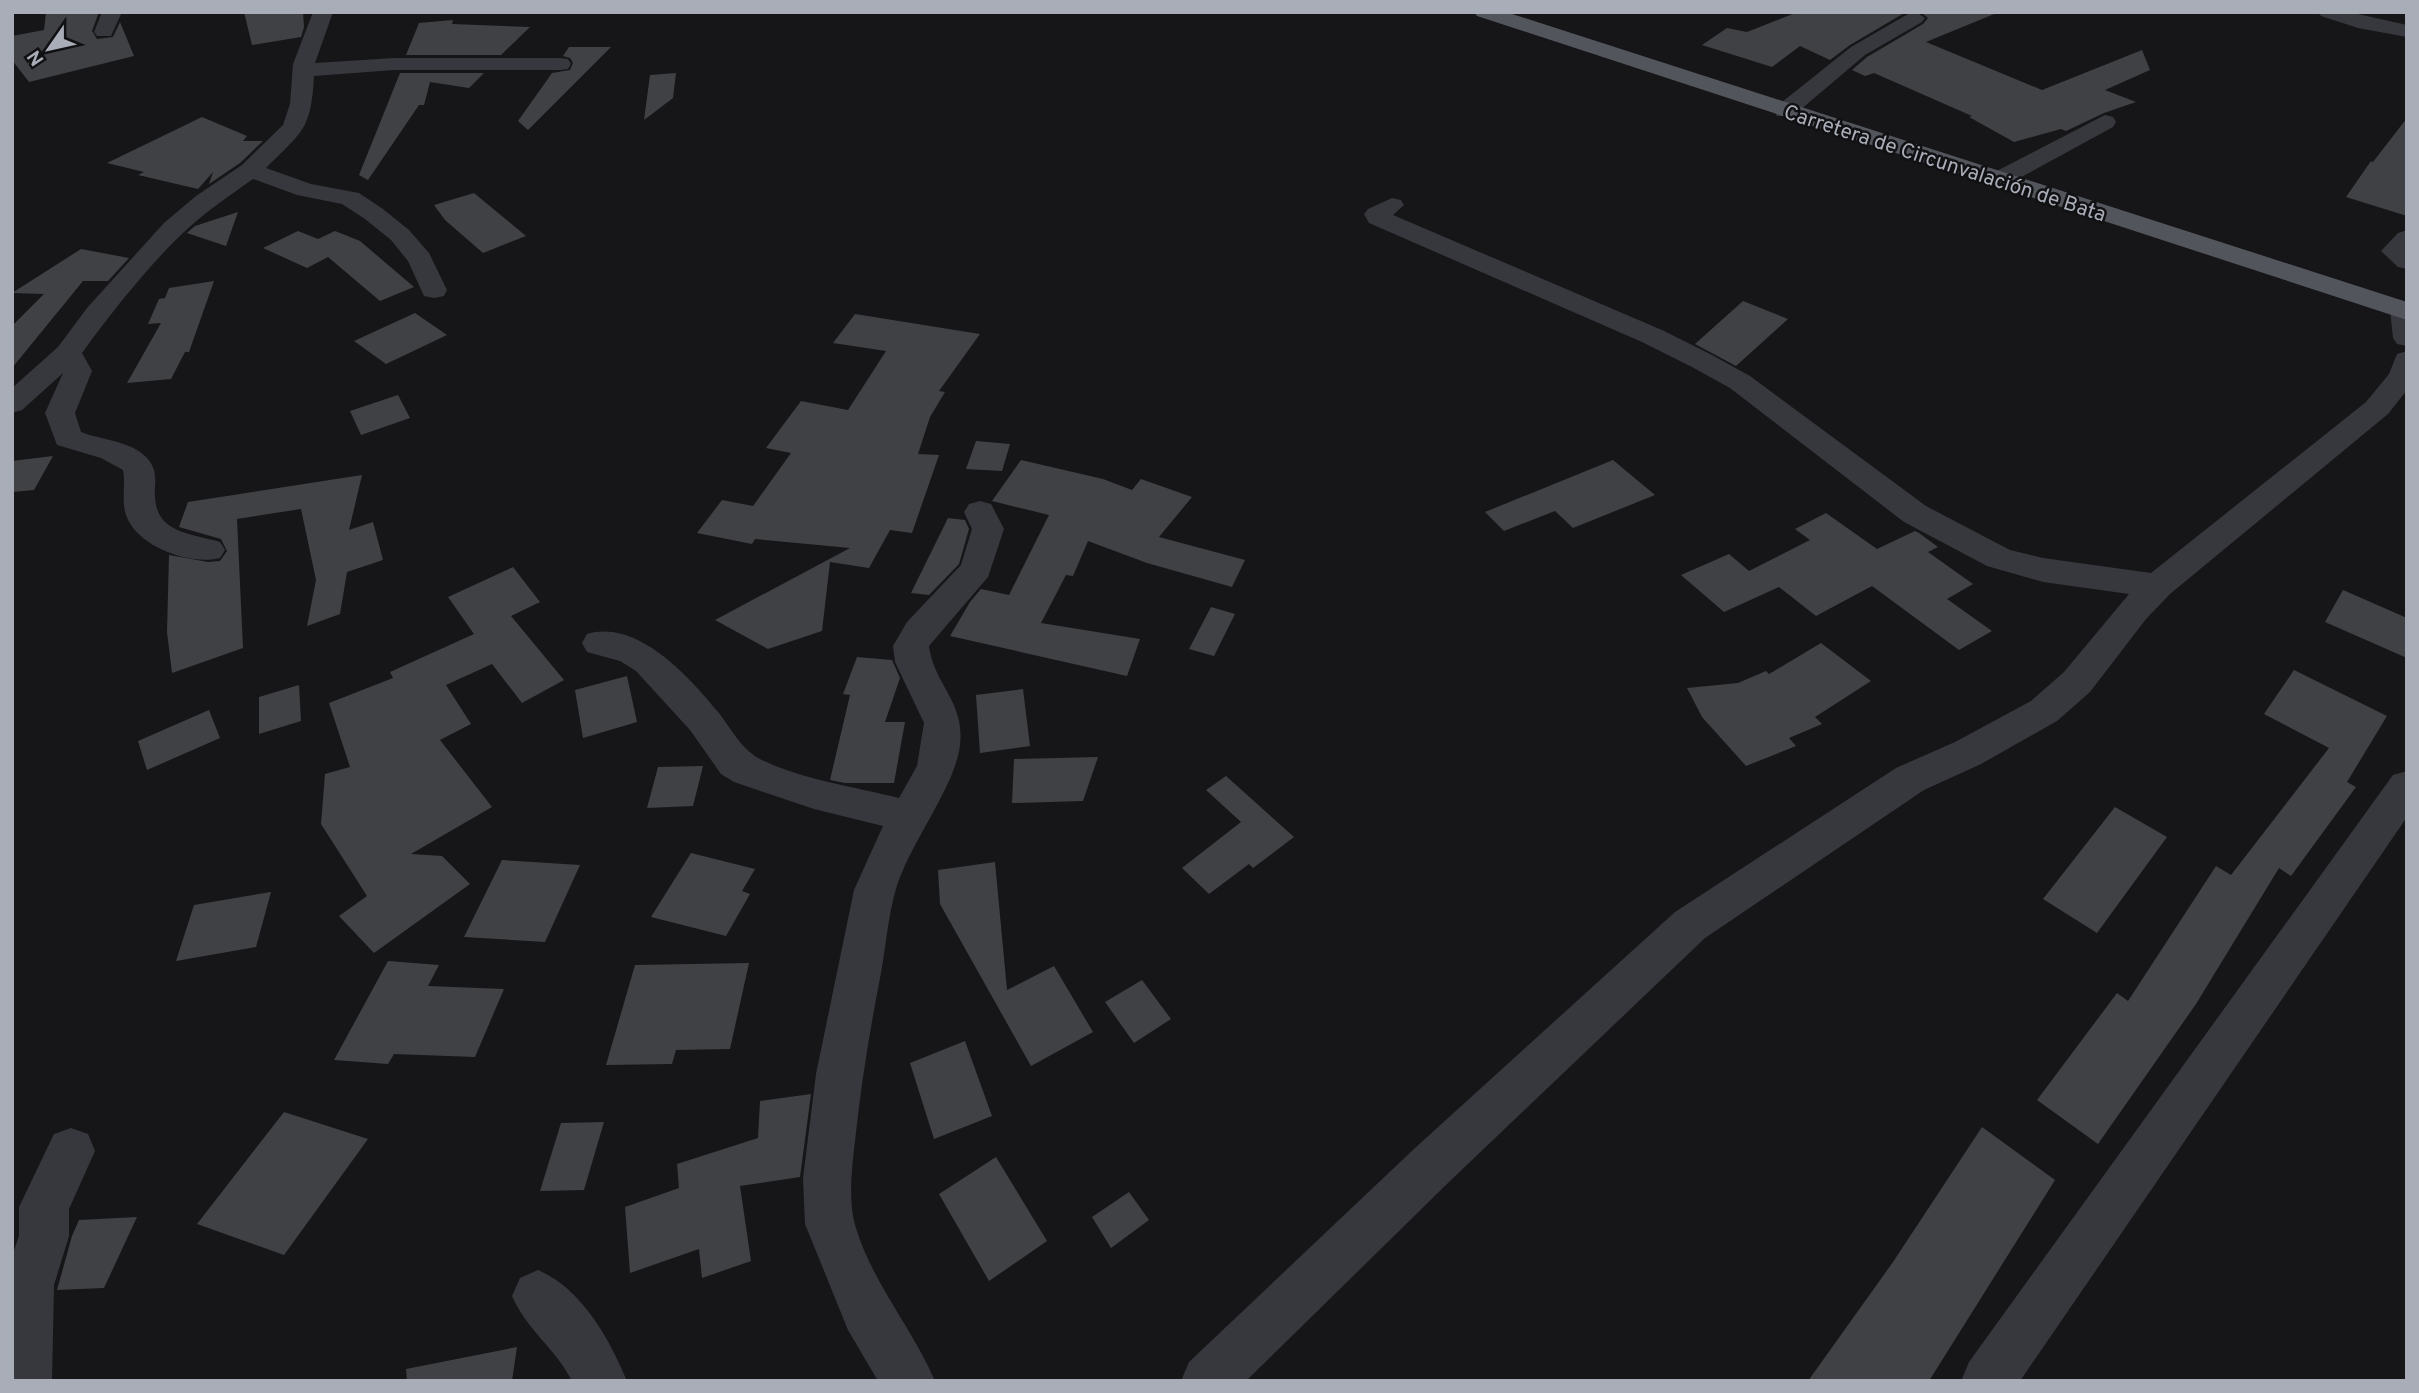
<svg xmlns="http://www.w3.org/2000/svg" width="2419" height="1393" font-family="Overpass,sans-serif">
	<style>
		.building { fill: #404145 }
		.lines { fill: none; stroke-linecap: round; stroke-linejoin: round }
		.minor { fill: #37383d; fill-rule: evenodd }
		.major { fill: #53555c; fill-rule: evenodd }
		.labels { text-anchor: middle; stroke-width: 5; stroke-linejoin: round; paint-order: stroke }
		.far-street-label { font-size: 21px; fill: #a8adb8; stroke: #111113 }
	</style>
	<rect width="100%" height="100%" fill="#161618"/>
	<g class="building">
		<path d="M46 12H99L92 31 97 39 113 37 120 22 134 56 29 82 12 60V36L44 30Z"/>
		<path d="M244 12H303L304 27 301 37 252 45Z"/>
		<path d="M1798 12H1906L1850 45 1830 60 1800 46 1772 67 1702 45 1727 28 1747 32Z"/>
		<path d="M1921 12H1999L1926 42 2042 90 2142 50 2150 70 2105 90 2136 102 2104 113 2066 131 2061 129 2014 142 1969 117 1972 116 1874 73 1865 76 1852 70 1867 57 1923 24 1928 18Z"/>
		<path d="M453 20 452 24 530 27 501 55H406L419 23Z"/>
		<path d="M569 47H611L528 130 518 121 552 73 570 70 573 63 570 58 563 56Z"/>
		<path d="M400 73H484L469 88 430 82 424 105H419L368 180 359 175Z"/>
		<path d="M676 73 673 98 644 120 650 75Z"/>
		<path d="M202 117 247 136 243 141H263L240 163 209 184 213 172 198 189 138 175 144 172 107 163Z"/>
		<path d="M2407 118V216L2346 197 2371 161 2373 162Z"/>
		<path d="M474 193 526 236 483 253 445 220 434 205Z"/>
		<path d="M238 212 226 246 187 233 195 226Z"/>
		<path d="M298 231 318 239 335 231 360 241 414 287 380 301 328 257 307 268 263 248Z"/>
		<path d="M81 249 129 258 108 281H83L12 368V326L44 294 12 293Z"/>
		<path d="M214 281 189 352H185L171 379 127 383 161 323 148 324 159 299 165 298 169 288Z"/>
		<path d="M1743 301 1788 319 1736 366 1695 344Z"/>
		<path d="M415 313 447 335 386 364 354 341Z"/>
		<path d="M855 314 980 334 939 391 945 392 930 417 918 454 939 455 912 533 890 530 869 568 830 562 822 631 768 649 715 620 850 548 755 539 752 544 697 533 722 500 753 506 791 453 766 448 801 401 848 410 886 351 833 343Z"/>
		<path d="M398 395 410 418 361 435 350 411Z"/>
		<path d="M976 441 1010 444 1002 471 966 469Z"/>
		<path d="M53 456 34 490 12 492V461Z"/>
		<path d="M1021 460 1103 479 1132 490 1141 479 1192 497 1159 537 1245 560 1232 587 1147 563 1088 541 1073 576 1066 575 1041 623 1140 639 1127 676 950 636 970 602 981 589 1009 595 1049 515 992 501Z"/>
		<path d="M1613 460 1655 495 1573 528 1555 511 1504 531 1485 512Z"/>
		<path d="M362 475 349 530 373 522 383 560 347 572 340 614 307 626 316 580 301 509 237 519 243 648 172 673 167 632 169 555 208 562 220 561 227 551 221 539 179 527 188 502Z"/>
		<path d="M1826 513 1877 549 1915 531 1919 533 1938 547 1928 552 1973 584 1947 599 1992 631 1959 650 1872 586 1816 616 1779 587 1724 612 1681 575 1729 554 1749 571 1810 540 1795 529Z"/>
		<path d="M948 518 965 520 969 529 959 564 929 595 911 593Z"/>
		<path d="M513 567 540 602 511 616 564 680 522 703 492 664 446 685 471 724 440 740 492 807 411 854 442 856 470 884 374 953 339 916 367 896 321 824 325 774 350 767 329 703 393 678 390 672 474 634 448 597Z"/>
		<path d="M2343 590 2407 618V658L2325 622Z"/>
		<path d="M1211 607 1235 614 1214 656 1189 649Z"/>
		<path d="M1821 643 1871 681 1815 717 1822 724 1789 738 1796 746 1746 766 1702 717 1687 688 1738 683 1766 671 1769 674Z"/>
		<path d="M857 657 892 660 900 678 885 722H905L894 783H845L830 780 850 695 843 694Z"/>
		<path d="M2294 670 2387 716 2347 782 2356 787 2291 876 2279 868 2196 1004 2098 1144 2037 1100 2117 993 2128 1001 2216 866 2231 875 2329 748 2264 714Z"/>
		<path d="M627 676 637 722 583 738 575 690Z"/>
		<path d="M299 685 301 721 259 734V697Z"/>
		<path d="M1023 689 1030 746 980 753 976 695Z"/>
		<path d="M209 710 220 738 147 770 138 741Z"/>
		<path d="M1098 757 1083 801 1012 803 1014 759Z"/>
		<path d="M703 766 693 806 647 808 658 767Z"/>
		<path d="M1226 776 1294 837 1253 868 1249 864 1209 894 1182 868 1241 822 1206 790Z"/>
		<path d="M2115 807 2167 837 2097 933 2043 899Z"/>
		<path d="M691 853 755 869 742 891 750 894 726 936 651 917Z"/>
		<path d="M502 860 580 865 545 942 464 937Z"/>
		<path d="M995 862 1007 990 1054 966 1093 1032 1031 1066 940 904 938 870Z"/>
		<path d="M271 892 256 947 176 961 194 905Z"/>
		<path d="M388 961 439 965 428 986 504 989 475 1057 394 1054 388 1064 334 1060Z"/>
		<path d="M749 963 730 1049 676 1050 672 1064 606 1065 635 965Z"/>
		<path d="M1142 980 1171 1019 1134 1043 1105 1002Z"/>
		<path d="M965 1041 992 1116 934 1139 910 1063Z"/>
		<path d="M811 1094 800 1177 740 1186 751 1261 702 1278 699 1249 630 1273 625 1207 679 1188 677 1164 758 1138 760 1101Z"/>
		<path d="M284 1112 368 1139 284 1255 197 1224Z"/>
		<path d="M604 1122 584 1190 540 1191 561 1123Z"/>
		<path d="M1982 1127 2055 1180 1929 1381H1808L1893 1262Z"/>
		<path d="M996 1157 1047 1241 989 1281 939 1194Z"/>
		<path d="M1129 1192 1149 1220 1111 1248 1092 1217Z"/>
		<path d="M137 1217 104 1288 57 1290 72 1236 79 1220Z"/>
		<path d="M517 1347 512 1381H407L406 1369Z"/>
	</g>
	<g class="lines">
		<g class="minor">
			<path d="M102 12H122L111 36H97L94 32Z"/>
			<path d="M313 12H333L315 63 394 58H560L568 59 571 64 568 69 560 70H394L314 76C311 130 303 131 266 168L311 184 359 193 383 209 409 230 429 253 447 290 444 296 434 298 424 296 408 261 391 240 365 219 342 204 297 195 253 179C229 196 205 212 184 232 148 266 111 313 82 353L92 371 75 413 81 432C101 440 131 441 146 457 155 466 156 476 155 487 152 533 185 532 220 542L225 550 220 558C190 566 136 546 126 515 121 500 126 485 123 470L101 458 57 445 45 413 63 373 22 410 12 413V388L58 347 87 308 164 223 196 196 242 165 283 125 290 104 293 64Z"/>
			<path d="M1916 12 1925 18 1922 22 1865 55 1793 116H1777L1774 111 1777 106 1851 47 1908 14Z"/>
			<path d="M2318 12H2349L2407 25V37L2358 28 2321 16Z"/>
			<path d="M2105 115 2113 117 2116 122 2113 127 2007 185 1998 187 1989 185 1986 180 1989 175Z"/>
			<path d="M1392 198 1401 200 1404 205 1393 215 1662 330 1712 355 1750 376 1926 506 2010 550 2043 558 2151 573 2366 402 2389 374 2397 354 2407 351V390L2388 414 2170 594 2146 619 2090 692 2057 721 1981 764 1924 790 1705 938 1449 1182 1246 1381H1181L1189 1362 1415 1148 1675 912 1896 768 1955 742 2031 701 2064 672 2129 594 2043 582 1987 566 1904 522 1730 388 1692 367 1642 342 1369 223 1364 214 1368 209Z"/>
			<path d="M2407 230V269L2398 267 2381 251 2398 233Z"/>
			<path d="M2404 302H2407V346L2397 344 2393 338 2390 310 2394 304Z"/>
			<path d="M980 501 991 504 1004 529 988 577 929 646C934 685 965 701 960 745 955 788 910 842 896 889 888 916 886 946 881 973 870 1029 861 1084 855 1141 852 1167 848 1199 855 1225 872 1283 912 1327 935 1381H878L848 1330 805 1224 803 1178 816 1074 854 890 883 826 814 809 734 782 721 774 690 730 636 671 620 661 587 652 582 643 587 634C638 619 689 677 718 712 731 728 741 749 760 759 800 779 855 787 899 798L917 766 924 723 895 662 893 646 907 622 961 565 972 529 964 512 969 504Z"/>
			<path d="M2407 771V817L2020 1381H1961L1969 1362 2393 775Z"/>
			<path d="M71 1128 88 1134 95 1151 69 1209V1236L54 1285 52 1381H12V1256L19 1236V1207L54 1134Z"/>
			<path d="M538 1270C582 1289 609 1338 627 1381H572C556 1349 526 1329 512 1296L520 1278Z"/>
		</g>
		<path class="major" d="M1474 12H1506L2407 302V320L1477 16Z"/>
	</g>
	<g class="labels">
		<g class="far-street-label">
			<text transform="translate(1945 163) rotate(18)" y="7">Carretera de Circunvalación de Bata</text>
		</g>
	</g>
	<rect width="2419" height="1393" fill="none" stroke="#a8adb8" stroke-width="28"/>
	<g transform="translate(49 49) rotate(236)" stroke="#111113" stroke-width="5" paint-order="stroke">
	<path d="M0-5L12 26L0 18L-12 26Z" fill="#a8adb8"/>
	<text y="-10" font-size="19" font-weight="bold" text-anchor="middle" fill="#a8adb8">N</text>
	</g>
</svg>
